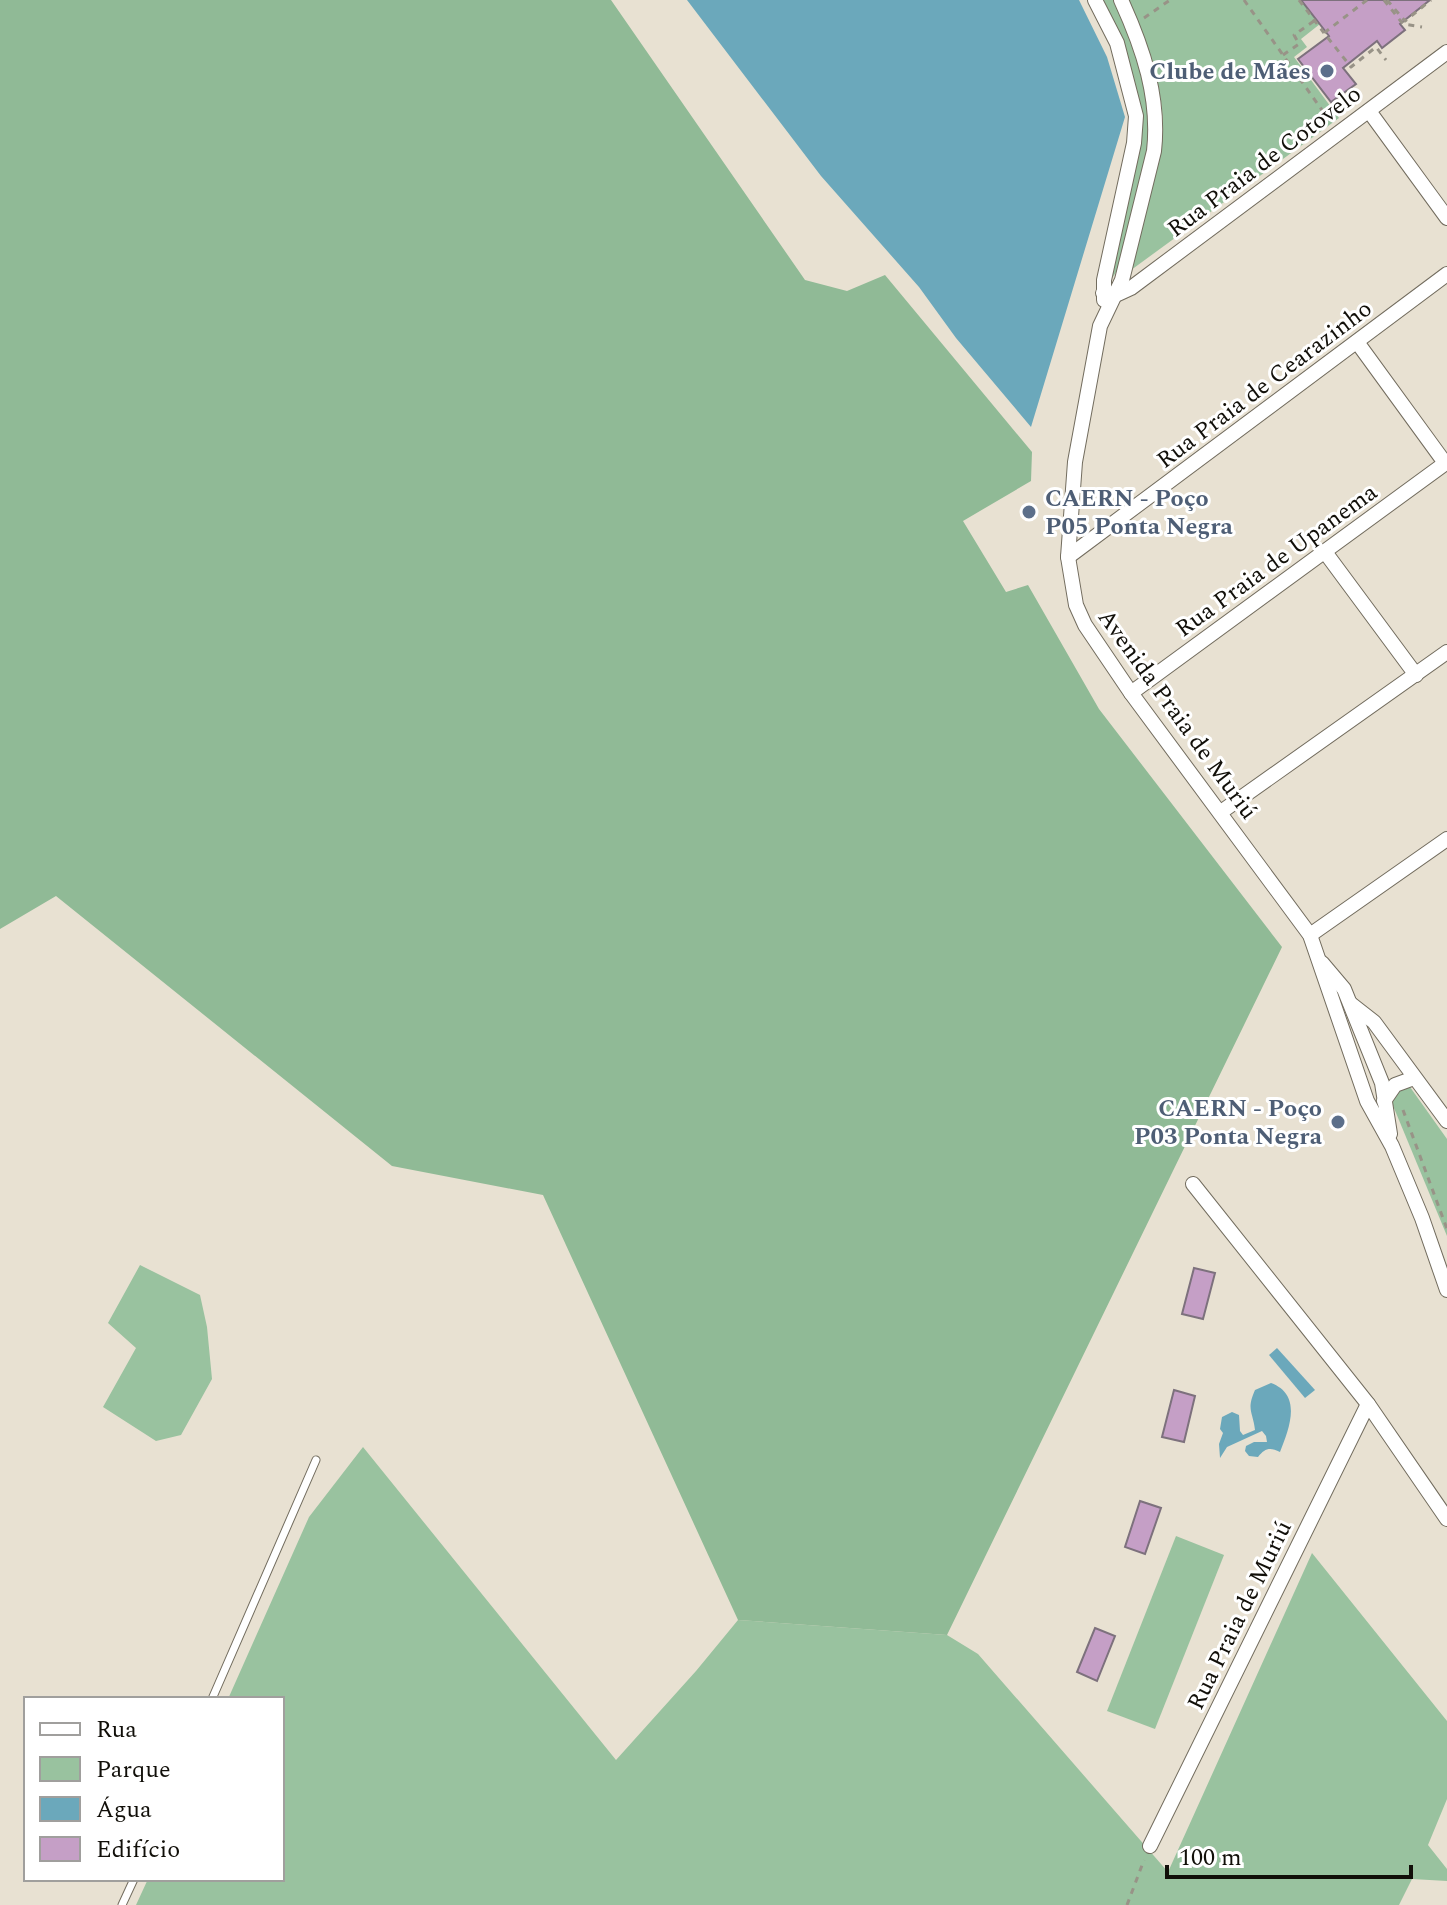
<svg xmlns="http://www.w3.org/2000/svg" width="1447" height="1905" font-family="Spectral,serif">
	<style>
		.green { fill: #99c29f }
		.forest { fill: #90ba96 }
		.water { fill: #6ba8bb }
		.building { fill: #c59fc6; stroke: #7d717d; stroke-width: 2 }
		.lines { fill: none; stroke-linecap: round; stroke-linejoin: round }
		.service-casing { stroke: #726c5e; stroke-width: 9 }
		.minor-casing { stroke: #726c5e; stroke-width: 16 }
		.path { stroke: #989387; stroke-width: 3; stroke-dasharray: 6 6; stroke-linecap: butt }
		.service { stroke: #fff; stroke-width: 7 }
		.minor { stroke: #fff; stroke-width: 14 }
		.service-dot { fill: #5c6f8a; stroke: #fff; stroke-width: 3 }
		.labels { text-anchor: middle; stroke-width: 6; stroke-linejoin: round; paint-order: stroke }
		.service-label { font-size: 24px; font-weight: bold; fill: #4e5e75; stroke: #fff; text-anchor: end }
		.street-label { font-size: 24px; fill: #110f09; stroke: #fff }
	</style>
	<rect width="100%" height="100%" fill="#e8e1d2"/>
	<g class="green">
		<path d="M1101 0H1115L1136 52 1152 110 1153 135 1118 269 1111 280 1141 130Z"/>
		<path d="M1127 0H1301L1320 24 1301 39 1307 47 1294 57 1339 118 1127 273C1138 232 1161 171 1163 130 1164 86 1145 40 1127 0Z"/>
		<path d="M1405 1080 1447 1139V1236L1389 1096Z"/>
		<path d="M140 1265 200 1295 207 1327 212 1379 181 1435 156 1441 103 1407 136 1348 108 1323Z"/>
		<path d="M363 1447 616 1760 696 1671 738 1620 947 1635 978 1654 1168 1872 1312 1553 1447 1721V1799L1428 1845 1447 1869V1881L1412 1879 1399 1905H136L148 1879H282V1699H228L309 1517Z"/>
		<path d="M1176 1536 1224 1555 1155 1729 1107 1711Z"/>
	</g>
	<path class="forest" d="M0 0H611L805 280 847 291 885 275 1032 452 1031 481 963 521 1006 592 1028 585 1099 709 1282 947 947 1635 738 1620 543 1195 392 1166 56 896 0 929Z"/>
	<g class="water">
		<path d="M687 0H1079L1107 57 1125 117 1031 427 956 338 919 287 821 176Z"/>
		<path d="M1277 1348 1315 1390 1305 1398 1269 1355Z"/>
		<path d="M1271 1383C1303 1395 1289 1429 1280 1452 1270 1447 1265 1448 1258 1457L1249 1456 1245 1451 1246 1446 1254 1442H1267L1266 1436 1262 1431 1227 1447 1220 1458 1219 1444 1223 1433 1220 1429 1222 1417 1232 1412 1239 1415 1240 1431 1243 1435 1255 1430C1253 1412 1246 1410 1255 1390Z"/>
	</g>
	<g class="building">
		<path d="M1301 0H1430L1400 24 1405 30 1382 48 1377 41 1343 68 1356 84 1331 102 1298 59 1329 36Z"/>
		<path d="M1194 1268 1215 1273 1203 1319 1182 1314Z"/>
		<path d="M1174 1390 1195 1396 1184 1442 1162 1437Z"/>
		<path d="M1140 1501 1161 1508 1145 1554 1125 1547Z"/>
		<path d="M1095 1628 1115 1636 1097 1681 1077 1672Z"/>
	</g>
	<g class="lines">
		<g class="service-casing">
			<g id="service">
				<path d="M212 1699 316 1460"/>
				<path d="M122 1905 134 1879"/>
			</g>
		</g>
		<g class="minor-casing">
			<g id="minor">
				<path d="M1095 0 1117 43 1136 116 1134 143 1104 280V300"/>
				<path d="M1121 0C1143 48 1160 98 1154 151L1122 280 1100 326 1075 462 1068 557 1076 605 1085 625 1131 693 1310 935 1367 1101 1392 1146 1422 1218 1447 1290"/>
				<path d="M1369 111 1447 218"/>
				<path d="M1103 293 1118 294 1131 288 1447 52"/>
				<path d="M1357 342 1445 463"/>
				<path d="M1325 552 1416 675"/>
				<path d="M1068 557 1447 274"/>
				<path d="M1131 693 1447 462"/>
				<path d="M1221 812 1447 652"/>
				<path d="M1310 935 1447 839"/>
				<path d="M1322 963 1344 989 1382 1083 1390 1134"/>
				<path d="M1351 1004 1374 1022 1447 1121"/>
				<path d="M1384 1101 1395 1085 1414 1078"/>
				<path d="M1193 1184 1368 1404 1447 1519"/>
				<path d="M1150 1846 1368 1404"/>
			</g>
		</g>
		<g class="path">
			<path d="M1244 0 1329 120"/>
			<path d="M1299 0 1324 33"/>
			<path d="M1367 0 1324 33 1351 67 1376 47 1386 60"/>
			<path d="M1384 0 1403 24 1422 27"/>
			<path d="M1387 0 1405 21 1431 0"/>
			<path d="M1144 18 1170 0"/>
			<path d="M1283 55 1299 44 1294 35 1314 21"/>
			<path d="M1348 90 1356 104"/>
			<path d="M1403 1110 1447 1229"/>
			<path d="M1127 1905 1144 1860"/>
		</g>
		<use href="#service" class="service"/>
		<use href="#minor" class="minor"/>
	</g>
	<g class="service-dot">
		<circle cx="1327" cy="71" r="8"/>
		<circle cx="1029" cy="512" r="8"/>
		<circle cx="1338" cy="1122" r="8"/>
	</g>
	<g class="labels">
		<g class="service-label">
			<text x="1311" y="79">Clube de Mães</text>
			<text x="1045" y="506" text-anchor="start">CAERN - Poço<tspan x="1045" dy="28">P05 Ponta Negra</tspan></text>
			<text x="1322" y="1116">CAERN - Poço<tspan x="1322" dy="28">P03 Ponta Negra</tspan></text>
		</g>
		<g class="street-label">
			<text transform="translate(1264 161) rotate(-37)" y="8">Rua Praia de Cotovelo</text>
			<text transform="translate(1264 384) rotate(-37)" y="8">Rua Praia de Cearazinho</text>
			<text transform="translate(1276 560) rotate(-36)" y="8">Rua Praia de Upanema</text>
			<text transform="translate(1178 714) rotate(54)" y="8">Avenida Praia de Muriú</text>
			<text transform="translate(1239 1615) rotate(-64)" y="8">Rua Praia de Muriú</text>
		</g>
	</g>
	<rect x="24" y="1697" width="260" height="184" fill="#ffffff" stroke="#a09f9d" stroke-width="2"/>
	<rect x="40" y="1723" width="40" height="12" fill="#ffffff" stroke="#a09f9d" stroke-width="2"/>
	<text x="96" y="1737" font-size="24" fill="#110f09">Rua</text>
	<rect x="40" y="1757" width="40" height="24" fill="#99c29f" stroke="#a09f9d" stroke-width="2"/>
	<text x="96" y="1777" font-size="24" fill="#110f09">Parque</text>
	<rect x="40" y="1797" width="40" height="24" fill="#6ba8bb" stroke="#a09f9d" stroke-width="2"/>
	<text x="96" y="1817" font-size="24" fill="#110f09">Água</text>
	<rect x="40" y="1837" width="40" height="24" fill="#c59fc6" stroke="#a09f9d" stroke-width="2"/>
	<text x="96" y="1857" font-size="24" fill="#110f09">Edifício</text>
	<path d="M1167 1865v12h244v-12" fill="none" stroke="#110f09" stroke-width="4"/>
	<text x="1179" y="1865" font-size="24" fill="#110f09" stroke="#ffffff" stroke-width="6" paint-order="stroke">100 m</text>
</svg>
